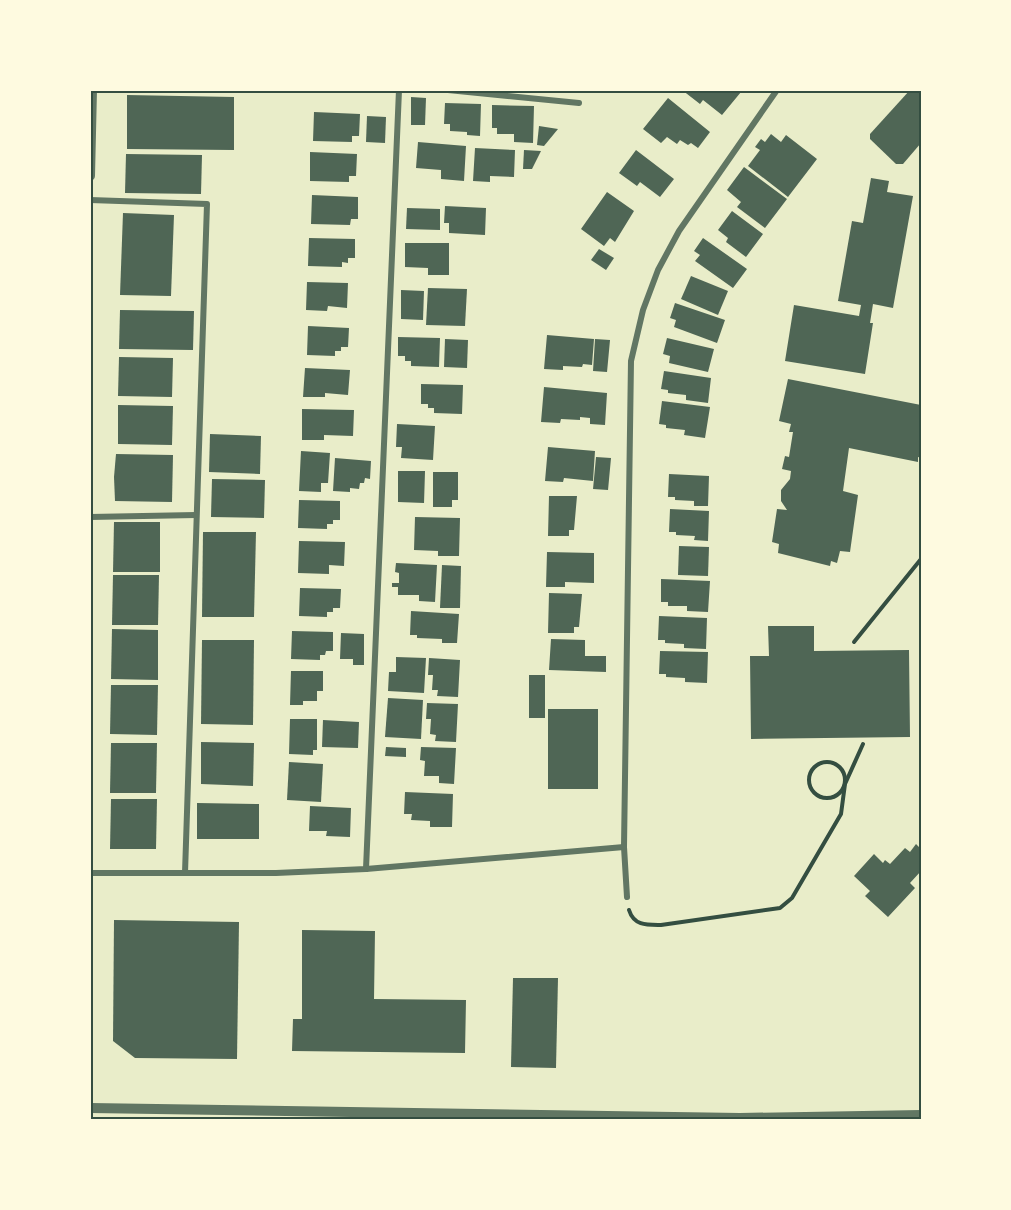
<svg xmlns="http://www.w3.org/2000/svg" width="1011" height="1210" font-family="'PT Sans',sans-serif">
	<style>
		.building { fill: #4f6655 }
		.lines { fill: none; stroke-linecap: round; stroke-linejoin: round }
		.path { stroke: #344e41; stroke-width: 4 }
		.minor { stroke: #617663; stroke-width: 6 }
		.tertiary { stroke: #617663; stroke-width: 10 }
		.neatline { fill: none; stroke: #344e41; stroke-width: 2 }
	</style>
	<rect width="100%" height="100%" fill="#e9edc9"/>
	<g class="building">
		<path d="M682 90H739L741 92 722 115 703 100 700 104Z"/>
		<path d="M910 90H921V143L903 164H896L870 139V134Z"/>
		<path d="M127 95 234 97V150L127 149Z"/>
		<path d="M411 97 426 98 425 125H411Z"/>
		<path d="M668 98 710 132 698 148 691 143 688 145 680 140 677 144 667 137 661 143 643 129Z"/>
		<path d="M445 103 481 104 480 136 467 135V132L450 131V124H444Z"/>
		<path d="M492 105 534 106 533 143 514 142V134H497V128H492Z"/>
		<path d="M314 112 360 114 359 136H352V142L313 141Z"/>
		<path d="M367 116 386 117 385 143 366 142Z"/>
		<path d="M539 126 558 129 544 146 537 145Z"/>
		<path d="M771 134 781 142 786 135 817 159 788 197 748 166 760 150 755 147 761 139 765 142Z"/>
		<path d="M418 142 466 146 464 181 441 179V170L416 168Z"/>
		<path d="M475 148 515 150 514 177 490 176V182L473 181Z"/>
		<path d="M524 150 541 151 532 169H523Z"/>
		<path d="M636 150 674 179 660 197 640 182 637 186 619 173Z"/>
		<path d="M310 152 357 154 356 176H349V182L310 181Z"/>
		<path d="M126 154 202 155 201 194 125 193Z"/>
		<path d="M744 167 787 199 765 228 737 207 741 202 727 190Z"/>
		<path d="M871 178 889 181 887 192 913 196 893 308 873 304 870 323H873L865 374 785 361 794 305 859 316 861 305 838 301 852 221 863 223Z"/>
		<path d="M607 192 634 211 615 242 610 238 604 246 581 229Z"/>
		<path d="M312 195 358 197V219H351L350 225 311 224Z"/>
		<path d="M445 206 486 208 485 235 449 233V223H444Z"/>
		<path d="M407 208 440 209V230L406 229Z"/>
		<path d="M732 211 763 234 746 257 726 242 728 238 718 230Z"/>
		<path d="M123 213 174 215 171 296 120 295Z"/>
		<path d="M309 238 355 239V258H348V263L342 262V267L308 266Z"/>
		<path d="M703 238 747 269 733 288 695 261 700 255 694 251Z"/>
		<path d="M405 243H449V275H428V268L405 267Z"/>
		<path d="M599 249 614 258 606 270 591 260Z"/>
		<path d="M691 276 728 291 718 315 681 299Z"/>
		<path d="M307 282 348 283 347 308 328 306 327 311 306 310Z"/>
		<path d="M428 288 467 289 465 326 426 325Z"/>
		<path d="M401 290 424 291 423 320 401 319Z"/>
		<path d="M675 303 725 320 717 343 674 327 676 320 670 318Z"/>
		<path d="M120 310 194 311 193 350 119 349Z"/>
		<path d="M308 326 349 328 348 347H341V351H335V356L307 355Z"/>
		<path d="M547 335 594 339 592 365 583 364 582 367 563 366V370L544 369Z"/>
		<path d="M398 337 440 338 439 367 411 366V361H405V356H398Z"/>
		<path d="M667 338 714 349 708 372 669 363 670 356 663 354Z"/>
		<path d="M445 339 468 340 467 368 444 367Z"/>
		<path d="M595 339 610 340 607 372 593 371Z"/>
		<path d="M119 357 173 358 172 397 118 396Z"/>
		<path d="M305 368 350 370 348 395 325 393V397H303Z"/>
		<path d="M664 371 711 378 708 403 686 400V395L668 393V390L661 389Z"/>
		<path d="M788 379 921 405V458L918 457V462L849 448 843 491 858 495 850 552 840 551 837 563 831 561 830 566 778 553 779 544 772 542 777 509 787 510 781 501V490L790 479 791 471 782 469 785 456 789 457 793 432H789L791 424 779 421Z"/>
		<path d="M421 384 463 385 462 414 434 413V408H428V404H421Z"/>
		<path d="M544 387 607 393 605 425 590 424V418L580 417V420L561 419 560 423 541 422Z"/>
		<path d="M662 401 710 407 705 438 684 435 685 430 666 428V425L659 424Z"/>
		<path d="M118 405 173 406 172 445 118 444Z"/>
		<path d="M302 409 354 410 353 436 324 435V440H302Z"/>
		<path d="M397 424 435 426 433 460 401 458 402 447H396Z"/>
		<path d="M210 434 261 436 260 474 209 472Z"/>
		<path d="M548 447 595 451 593 481 564 478 563 482 545 481Z"/>
		<path d="M301 451 330 453 328 483H321V492L299 491Z"/>
		<path d="M116 454 173 455 172 502 115 501 114 477Z"/>
		<path d="M596 457 611 458 608 490 593 489Z"/>
		<path d="M335 458 371 461 370 479 365 478 364 483H360L359 489 350 488V492L333 491Z"/>
		<path d="M398 471H425L424 503 398 502Z"/>
		<path d="M433 472H458V500H452V507H433Z"/>
		<path d="M669 474 709 476 708 506H694V501L675 500V497H668Z"/>
		<path d="M212 479 265 480 264 518 211 517Z"/>
		<path d="M549 496H577L574 530H569V536H548Z"/>
		<path d="M299 500 340 501V520H333V524H327V529L298 528Z"/>
		<path d="M670 509 709 511 708 541 694 540 695 536 676 535V532H669Z"/>
		<path d="M415 517 460 518 459 556H438V551L414 550Z"/>
		<path d="M114 522H160V572H113Z"/>
		<path d="M203 532H256L254 617H202Z"/>
		<path d="M299 541 345 542 344 566 329 565V574L298 573Z"/>
		<path d="M679 546 709 547 708 576 678 575Z"/>
		<path d="M547 552 594 553V583L565 582V587H546Z"/>
		<path d="M396 563 437 565 435 602 419 601V595H398V587H392V583H399V573L395 572Z"/>
		<path d="M442 565 461 566 460 608H440Z"/>
		<path d="M113 575H159L158 625H112Z"/>
		<path d="M661 579 710 581 708 612 687 611V606H668V602H661Z"/>
		<path d="M300 588 341 589 340 608H333V612H327V617L299 616Z"/>
		<path d="M549 593 582 594 579 627H574V633H548Z"/>
		<path d="M411 611 459 614 457 643H442V639L417 638V635H410Z"/>
		<path d="M659 616 707 618 706 649 684 648V644L665 643V640H658Z"/>
		<path d="M768 626H814V651L909 650 910 737 751 739 750 656H769Z"/>
		<path d="M112 629 158 630V680L111 679Z"/>
		<path d="M292 631 333 632V651H326L325 655H320V660L291 659Z"/>
		<path d="M341 633 364 634V665H353V659H340Z"/>
		<path d="M551 639 585 640V656H606V672L549 670Z"/>
		<path d="M202 640H254L253 725 201 724Z"/>
		<path d="M660 651 708 652 707 683 685 682V678L666 677V674H659Z"/>
		<path d="M396 657 426 658 424 693 388 691 389 672H396Z"/>
		<path d="M429 658 460 660 458 697 437 696 438 690H432L433 675H428Z"/>
		<path d="M291 671H323V691H317V701H303V705H290Z"/>
		<rect x="529" y="675" width="16" height="43"/>
		<path d="M111 685H158L157 735 110 734Z"/>
		<path d="M388 698 423 700 421 739 385 737Z"/>
		<path d="M427 703 458 704 456 742 435 741 436 735 430 734 431 719H426Z"/>
		<rect x="548" y="709" width="50" height="80"/>
		<path d="M290 719H317V750H313V755L289 754Z"/>
		<path d="M323 720 359 722 358 748 322 747Z"/>
		<path d="M201 742 254 743 253 786 201 784Z"/>
		<path d="M111 743H157L156 793H110Z"/>
		<path d="M386 747 406 748V757L385 756Z"/>
		<path d="M421 747 456 748 454 784 439 783V776H424L425 761 420 760Z"/>
		<path d="M289 762 323 764 321 802 287 800Z"/>
		<path d="M405 792 453 794 452 827H430V821L411 820 412 814H404Z"/>
		<path d="M111 799H157L156 849H110Z"/>
		<path d="M197 803 259 804V839H197Z"/>
		<path d="M310 806 351 808 350 837 326 836 327 831H309Z"/>
		<path d="M916 844 921 849V871L910 883 915 888 888 917 865 896 870 891 854 876 874 854 883 863 885 860 890 864 905 848 910 852Z"/>
		<path d="M114 920 239 922 237 1059 135 1058 113 1041Z"/>
		<path d="M302 930 375 931 374 999 466 1000 465 1053 292 1051 293 1019H302Z"/>
		<path d="M513 978H558L556 1068 511 1067Z"/>
	</g>
	<g class="lines">
		<g class="path">
			<path d="M854 642 921 559"/>
			<circle cx="827" cy="780" r="18"/>
			<path d="M629 910C634 926 647 925 661 925L780 908 792 898 841 814 845 784 863 744"/>
		</g>
		<g class="minor">
			<path d="M448 90 579 103"/>
			<path d="M90 200 207 204 185 873"/>
			<path d="M90 517 196 515"/>
			<path d="M366 869 399 90"/>
			<path d="M90 873H276L366 869 624 847"/>
			<path d="M627 897 624 847 631 361 643 310 658 270 679 231 777 90"/>
		</g>
		<g class="tertiary">
			<path d="M90 176 92 90"/>
			<path d="M90 1108 740 1118 921 1115"/>
		</g>
	</g>
	<rect width="1011" height="1210" fill="none" stroke="#fefae0" stroke-width="183"/>
	<rect x="92" y="92" width="828" height="1026" class="neatline"/>
</svg>
